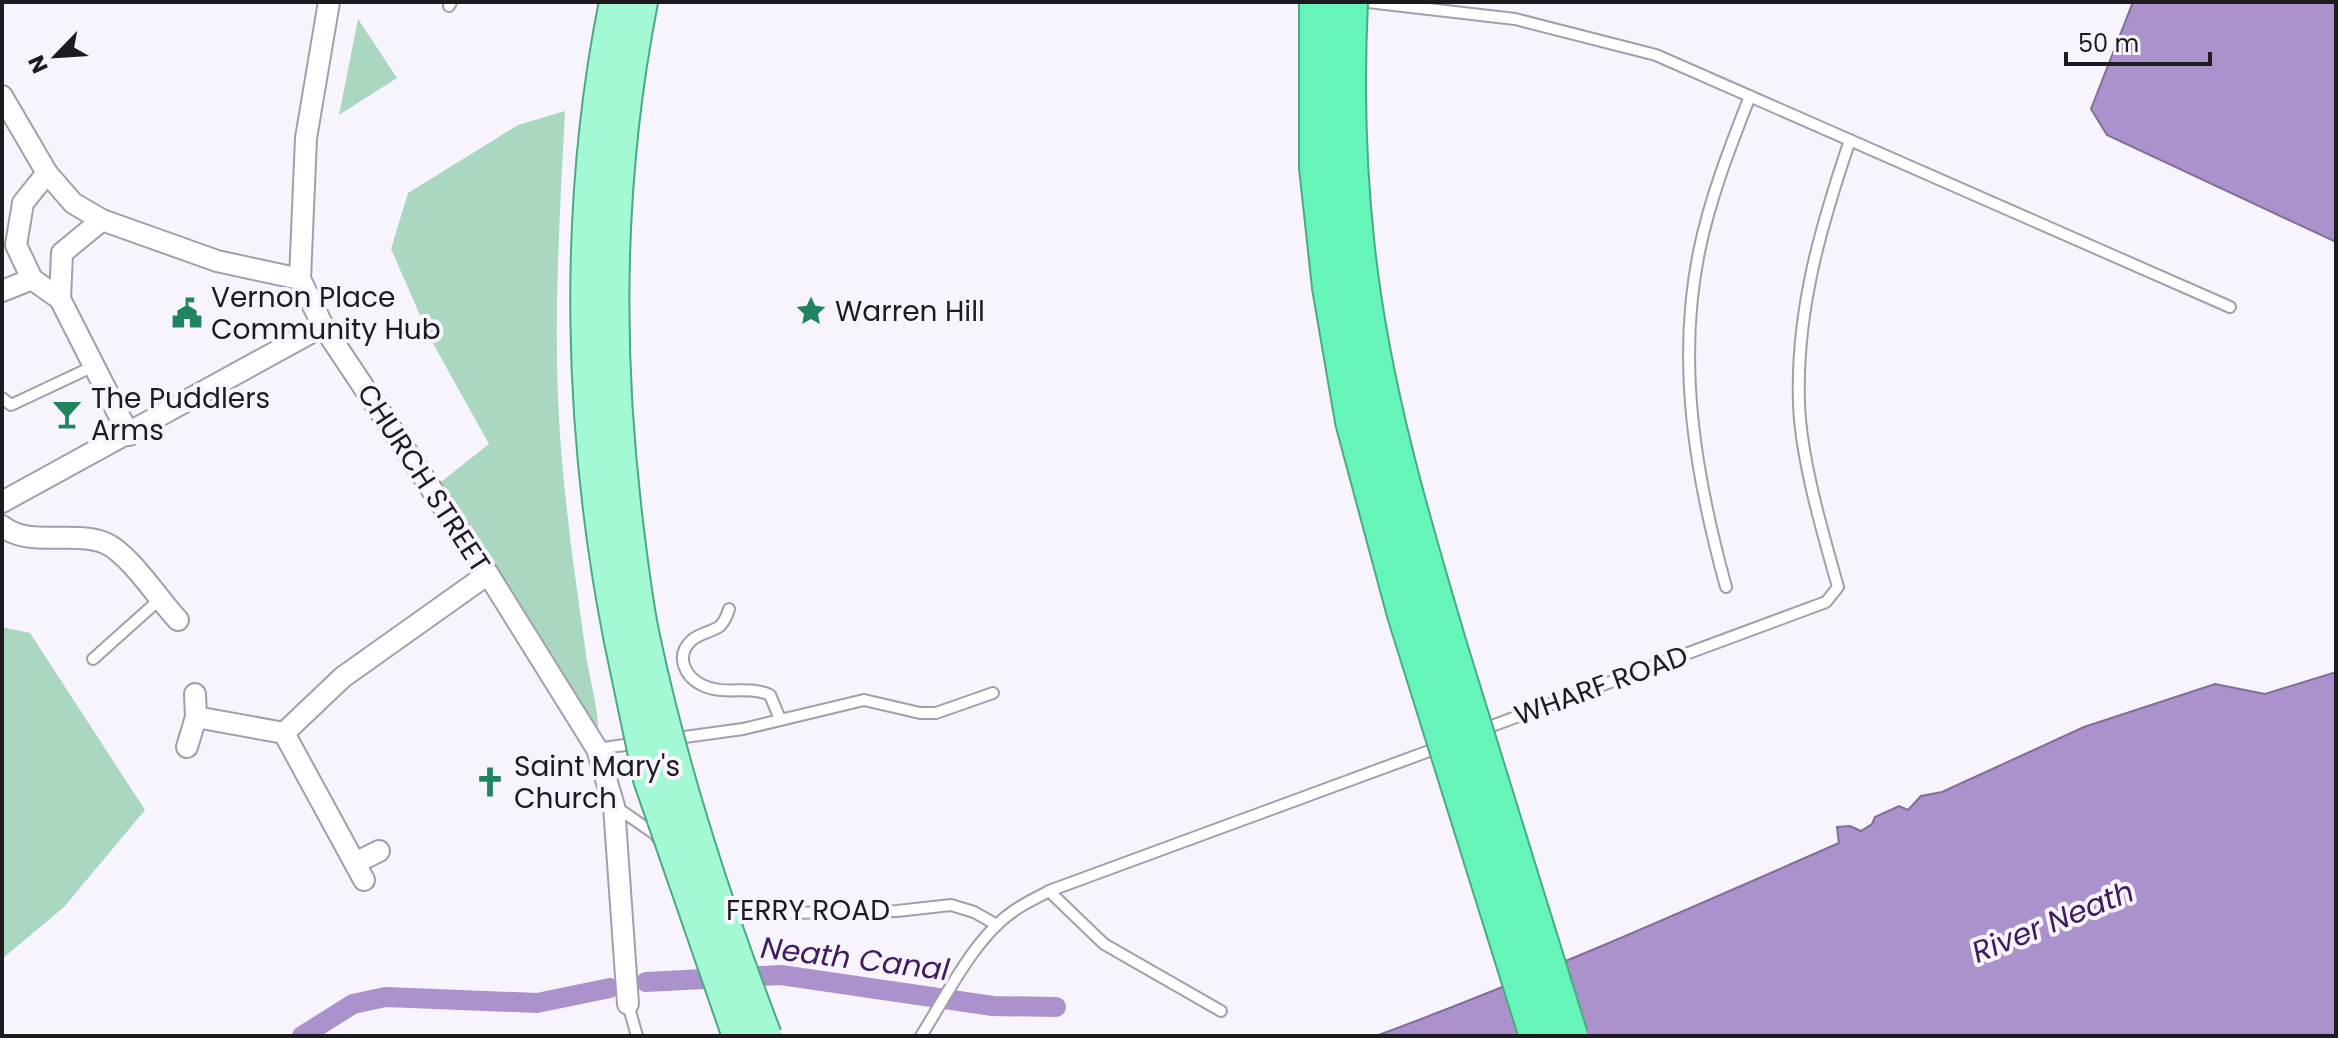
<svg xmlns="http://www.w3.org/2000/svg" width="2338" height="1038" font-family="Poppins,sans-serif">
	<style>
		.green { fill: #aad7c0 }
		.water { fill: #ac92cd; stroke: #816e99; stroke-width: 2 }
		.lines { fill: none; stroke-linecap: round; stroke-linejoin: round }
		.canal { stroke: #ac92cd; stroke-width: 20 }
		.service-casing { stroke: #a49eac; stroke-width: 14 }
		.minor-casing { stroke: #a49eac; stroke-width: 24 }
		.primary-casing { stroke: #4ca983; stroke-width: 36 }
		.service { stroke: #fff; stroke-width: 10 }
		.minor { stroke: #fff; stroke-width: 20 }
		.primary { stroke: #a3f9d4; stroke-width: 32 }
		.primary-bridge-casing { stroke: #4ca983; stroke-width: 36; stroke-linecap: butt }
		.motorway-bridge-casing { stroke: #4ca983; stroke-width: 42; stroke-linecap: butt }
		.primary-bridge { stroke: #a3f9d4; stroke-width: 32 }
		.motorway-bridge { stroke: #65f5b8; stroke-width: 38 }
		.labels { text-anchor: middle; stroke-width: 8; stroke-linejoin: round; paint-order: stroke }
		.poi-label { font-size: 28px; fill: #1d1b20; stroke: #f7f4fd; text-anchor: start }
		.street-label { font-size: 28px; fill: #1d1b20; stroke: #f7f4fd }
		.water-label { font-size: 30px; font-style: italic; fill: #3f1a60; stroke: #f7f4fd }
	</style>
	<rect width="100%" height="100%" fill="#f7f4fd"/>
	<g class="green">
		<path d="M358 19 397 78 339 115Z"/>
		<path d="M565 111C559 232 551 351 563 471 568 530 577 589 585 647 589 683 602 713 597 749L432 489 489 444 430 338 391 249 408 193 518 125Z"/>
		<path d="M2 627 30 633 145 810 64 907 2 959Z"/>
	</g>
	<g class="water">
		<path d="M2133 2H2336V242L2107 135 2091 109Z"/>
		<path d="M2336 672V1036H1376C1533 978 1686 910 1839 843L1837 827 1850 826 1861 831 1872 824 1875 817 1899 806 1908 810 1921 796 1942 792 2084 727 2215 684 2265 694Z"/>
	</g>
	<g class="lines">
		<g class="canal">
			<path d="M646 982 781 975 993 1006 1056 1007"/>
			<path d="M302 1036 353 1004 385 997 537 1003 610 988"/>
		</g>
		<g class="service-casing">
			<g id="service">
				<path d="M1368 2 1515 19 1656 55 2230 307"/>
				<path d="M449 6 451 2"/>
				<path d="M2 398 11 405 94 366"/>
				<path d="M1726 587C1696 478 1676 365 1699 252 1710 198 1730 147 1750 96"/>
				<path d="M729 609C727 616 725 621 720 626 712 632 700 633 692 640 675 655 684 676 702 685 723 696 749 685 770 695L780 719"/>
				<path d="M93 659 159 600"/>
				<path d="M1481 730 1826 602 1838 587C1823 534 1800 456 1799 402 1796 310 1821 226 1850 140"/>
				<path d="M670 739 743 729 864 700 920 713H936L993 693"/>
				<path d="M597 749 638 743"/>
				<path d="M616 807 655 834 660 841"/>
				<path d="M1049 891 1104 944 1221 1011"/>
				<path d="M728 914 897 911 951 905 974 912 997 925"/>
				<path d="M628 1004 637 1036"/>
				<path d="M921 1036C945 998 974 939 1011 913 1022 904 1037 898 1049 891L1440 747"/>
			</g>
		</g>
		<g class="minor-casing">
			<g id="minor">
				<path d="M329 2 306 138 300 279 323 326 488 574 597 749 614 806 628 1004"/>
				<path d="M2 96 47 173 73 203 102 220 217 261 300 279"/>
				<path d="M47 173 23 203 16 245 32 279 60 299 129 435"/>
				<path d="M2 291 32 279"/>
				<path d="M60 299 62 253 102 220"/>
				<path d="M2 502 323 326"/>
				<path d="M2 526C28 548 75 530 105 543 129 553 159 600 178 620"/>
				<path d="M196 717 284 733"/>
				<path d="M187 747 196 717 195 694"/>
				<path d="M355 863 379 851"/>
				<path d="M364 880 284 733 343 677 488 574"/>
			</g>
		</g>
		<g class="primary-casing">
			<g id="primary">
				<path d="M616 2C574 211 580 433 621 641"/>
				<path d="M641 2C607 174 605 349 626 522 631 561 635 599 643 637"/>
			</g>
		</g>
		<use href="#service" class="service"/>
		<use href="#minor" class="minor"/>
		<use href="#primary" class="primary"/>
		<g class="primary-bridge-casing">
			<g id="primary-bridge">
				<path d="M643 637C672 774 715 905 765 1036"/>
				<path d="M621 641 650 779 739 1036"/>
			</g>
		</g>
		<g class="motorway-bridge-casing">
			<g id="motorway-bridge">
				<path d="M1319 2V167L1332 287 1355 421 1407 614 1539 1036"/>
				<path d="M1348 2C1344 84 1346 168 1355 249 1370 386 1409 518 1448 649 1487 778 1528 907 1568 1036"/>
			</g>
		</g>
		<use href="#primary-bridge" class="primary-bridge"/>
		<use href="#motorway-bridge" class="motorway-bridge"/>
	</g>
	<defs>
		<g id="sight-bare" transform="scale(2.4)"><path d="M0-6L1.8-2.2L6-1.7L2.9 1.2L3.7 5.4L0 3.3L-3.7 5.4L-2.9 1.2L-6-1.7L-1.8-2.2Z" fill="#20845e" stroke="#f7f4fd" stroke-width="2.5" paint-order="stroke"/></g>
		<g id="civic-bare" transform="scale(2.4)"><path d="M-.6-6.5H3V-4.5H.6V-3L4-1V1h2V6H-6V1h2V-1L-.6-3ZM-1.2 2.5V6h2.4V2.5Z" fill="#20845e" stroke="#f7f4fd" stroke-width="2.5" paint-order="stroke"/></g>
		<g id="bar-bare" transform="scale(2.4)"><path d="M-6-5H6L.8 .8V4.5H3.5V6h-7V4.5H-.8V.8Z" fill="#20845e" stroke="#f7f4fd" stroke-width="2.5" paint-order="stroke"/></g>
		<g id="church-bare" transform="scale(2.4)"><path d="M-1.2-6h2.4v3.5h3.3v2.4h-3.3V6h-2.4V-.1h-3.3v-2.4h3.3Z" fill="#20845e" stroke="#f7f4fd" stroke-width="2.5" paint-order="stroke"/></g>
	</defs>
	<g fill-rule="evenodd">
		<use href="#sight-bare" x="811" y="311"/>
		<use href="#civic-bare" x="187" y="313"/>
		<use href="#bar-bare" x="67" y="414"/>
		<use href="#church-bare" x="490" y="782"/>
	</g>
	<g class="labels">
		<g class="poi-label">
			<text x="211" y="307">Vernon Place<tspan x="211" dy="32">Community Hub</tspan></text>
			<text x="835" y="321">Warren Hill</text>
			<text x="91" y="408">The Puddlers<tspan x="91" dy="32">Arms</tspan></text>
			<text x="514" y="776">Saint Mary's<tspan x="514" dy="32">Church</tspan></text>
		</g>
		<g class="street-label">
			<text transform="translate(424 478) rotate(57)" y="10">CHURCH STREET</text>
			<text transform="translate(1601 685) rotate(-20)" y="10">WHARF ROAD</text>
			<text x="808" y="920">FERRY ROAD</text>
		</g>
		<g class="water-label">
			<text transform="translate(2053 922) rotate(-22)" y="10">River Neath</text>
			<text transform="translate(855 959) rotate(7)" y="10">Neath Canal</text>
		</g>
	</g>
	<rect width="2338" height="1038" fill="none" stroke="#1d1b20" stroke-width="8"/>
	<g transform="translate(56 56) rotate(245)" stroke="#f7f4fd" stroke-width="6" paint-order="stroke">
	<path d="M0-6L14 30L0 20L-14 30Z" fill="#1d1b20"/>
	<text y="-12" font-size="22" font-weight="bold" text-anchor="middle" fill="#1d1b20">N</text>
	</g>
	<path d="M2066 52v12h144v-12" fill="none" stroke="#1d1b20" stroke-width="4"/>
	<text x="2078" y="52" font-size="24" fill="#1d1b20" stroke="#f7f4fd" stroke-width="6" paint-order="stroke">50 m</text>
</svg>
